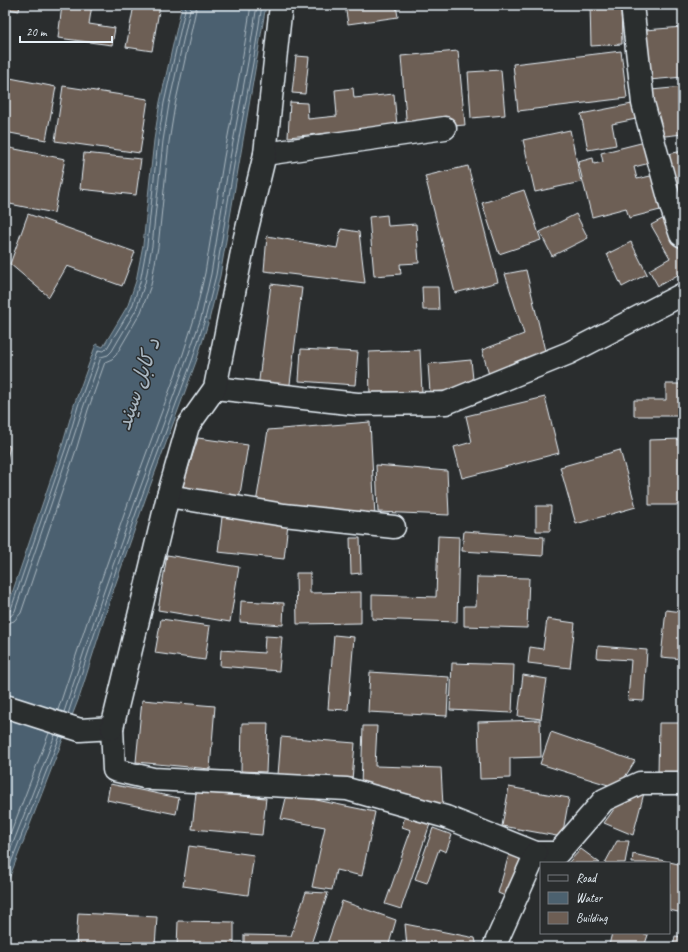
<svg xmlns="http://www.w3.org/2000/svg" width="688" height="952" font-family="Caveat,'Playpen Sans Arabic',sans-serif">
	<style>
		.water { fill: #4c616f; stroke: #8a9ba6 }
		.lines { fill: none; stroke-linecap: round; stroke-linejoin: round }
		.shore { stroke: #aab7c1; stroke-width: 1 }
		.building { fill: #6d5e54; stroke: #e8f1f8 }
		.minor-casing { stroke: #e8f1f8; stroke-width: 25 }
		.tertiary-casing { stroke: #e8f1f8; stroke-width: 25 }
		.minor { stroke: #2a2d2e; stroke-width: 22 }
		.tertiary { stroke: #2a2d2e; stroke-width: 22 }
		.labels { text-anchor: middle; stroke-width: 3; stroke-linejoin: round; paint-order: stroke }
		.water-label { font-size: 21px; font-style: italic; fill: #aab7c1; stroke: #2a2d2e }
	</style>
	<rect width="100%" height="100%" fill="#2a2d2e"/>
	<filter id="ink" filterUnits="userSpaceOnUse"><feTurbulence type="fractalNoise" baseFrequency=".025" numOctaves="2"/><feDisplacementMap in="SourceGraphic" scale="8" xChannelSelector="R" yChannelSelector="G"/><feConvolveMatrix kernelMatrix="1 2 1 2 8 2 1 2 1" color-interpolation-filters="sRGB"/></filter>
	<g filter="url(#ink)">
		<path class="water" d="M182 5H266L220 276 209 320 197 359 146 497 111 597 80 695 5 889V614L63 443 74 405 96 344 103 347 128 305 136 281 143 245 154 140 160 102Z"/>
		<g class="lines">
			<g class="shore">
				<path d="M5 613 9 612 11 609 67 444 78 406 98 351 99 350 104 351 107 348 132 307 140 282 147 245 158 140 164 103 186 5"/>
				<path d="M5 618 11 616 15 611 71 445 83 408 101 357 108 355 112 351 136 310 145 283 152 246 163 141 169 104 191 5"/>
				<path d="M5 624 14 621 21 613 77 447 88 410 105 362 112 359 116 355 141 312 151 285 158 247 169 142 175 105 197 5"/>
				<path d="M58 710 97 592 132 492 183 354 195 316 205 273 224 157 242 61 251 5"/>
				<path d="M64 712 103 594 138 494 188 356 201 318 211 274 230 158 248 62 257 5"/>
				<path d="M68 714 107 596 142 496 193 358 205 319 216 275 235 159 253 63 262 5"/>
				<path d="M5 848 49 733"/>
				<path d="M5 864 55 735"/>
				<path d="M5 878 60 736"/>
			</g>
		</g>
		<g class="building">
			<path d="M5 5H20L19 11 9 9 5 34Z"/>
			<path d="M62 5H92L89 24 115 28 112 45 58 38Z"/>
			<path d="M134 5H160L152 51 126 47Z"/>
			<path d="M345 5H396L398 17 348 24Z"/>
			<path d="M411 5H427L411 7Z"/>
			<path d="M590 5H621L622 44 591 46Z"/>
			<path d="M683 27V77L649 80 645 30Z"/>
			<path d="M458 51 465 125 407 130 401 56Z"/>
			<path d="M621 51 627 98 518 111 513 64Z"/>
			<path d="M296 56 309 57 305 94 292 93Z"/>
			<path d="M501 70 505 115 471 118 468 72Z"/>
			<path d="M5 77 56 87 46 140 5 132Z"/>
			<path d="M63 86 148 99 140 153 55 141Z"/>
			<path d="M683 87V134L656 137 651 90Z"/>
			<path d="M353 88 354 98 394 94 397 126 288 137 290 102 307 103 308 119 337 116 335 90Z"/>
			<path d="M632 104 636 119 612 124 616 145 588 150 581 114Z"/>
			<path d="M570 130 581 182 535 192 523 140Z"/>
			<path d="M645 142 650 163 634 167 637 179 655 175 664 209 629 218 626 208 592 217 578 162 593 158 594 164 603 162 601 153Z"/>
			<path d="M5 147 65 159 54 213 5 203Z"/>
			<path d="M683 151V220L668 154Z"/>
			<path d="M84 153 141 159 136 195 80 189Z"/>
			<path d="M468 166 498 282 455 293 425 176Z"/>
			<path d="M524 190 541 240 499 254 482 203Z"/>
			<path d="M28 214 135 252 122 286 67 266 49 297 10 264Z"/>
			<path d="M576 214 588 238 552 256 540 232Z"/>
			<path d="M387 215 388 226 416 224 419 263 400 264 401 274 374 276 369 217Z"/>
			<path d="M666 217 683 247V272L658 286 649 270 670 258 651 225Z"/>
			<path d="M341 229 359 232 365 283 264 271 267 236 337 248Z"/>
			<path d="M631 242 647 274 622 287 607 254Z"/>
			<path d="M526 270 545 351 489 375 482 350 524 334 505 274Z"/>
			<path d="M271 284 302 288 289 392 258 388Z"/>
			<path d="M422 287H438L439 310H423Z"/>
			<path d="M301 349 358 352 355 385 299 381Z"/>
			<path d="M420 350 422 393 370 396 369 352Z"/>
			<path d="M471 360 474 389 430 392 428 364Z"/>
			<path d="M666 384H683V416H634V400H666Z"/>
			<path d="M545 397 559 453 462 478 454 447 472 442 466 416Z"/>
			<path d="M370 422 375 517 256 503 268 430Z"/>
			<path d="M198 438 248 445 239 500 181 491Z"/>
			<path d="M683 439V505H649V440Z"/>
			<path d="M5 445 10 446 5 467Z"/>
			<path d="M620 450 636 507 576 524 560 467Z"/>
			<path d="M376 465 447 471 449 515 378 512Z"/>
			<path d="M536 506H551L550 531H536Z"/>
			<path d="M222 517 288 523 284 559 218 552Z"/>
			<path d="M464 531 544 537 543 556 462 551Z"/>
			<path d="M438 536 459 537 457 622 372 619V595L436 597Z"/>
			<path d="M350 538H360L361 573 351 574Z"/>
			<path d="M167 555 239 567 230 622 158 610Z"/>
			<path d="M296 573H310V593L361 592V623L297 624Z"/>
			<path d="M477 577 529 578 527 628 464 626V606H476Z"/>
			<path d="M241 601 284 603 283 625 240 622Z"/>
			<path d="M666 610 683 612V659L661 657Z"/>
			<path d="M161 619 210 626 205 660 155 653Z"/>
			<path d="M547 619 575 623 570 668 528 663 530 647 543 649Z"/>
			<path d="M334 635 354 637 348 710 328 709Z"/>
			<path d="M265 636 282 637 279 671 220 666 221 650 264 653Z"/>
			<path d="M598 646 647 650 644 701 628 700 631 660 597 658Z"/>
			<path d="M452 663 514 665 512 713 450 710Z"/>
			<path d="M370 672 449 677 447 716 368 712Z"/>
			<path d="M523 675 547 679 541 719 518 716Z"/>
			<path d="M142 700 215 706 210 769 136 762Z"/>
			<path d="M540 720 541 757 510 758V778L480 779 478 722Z"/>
			<path d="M242 723H268L266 772 241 771Z"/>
			<path d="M659 723H683V774H658Z"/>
			<path d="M363 726H377L375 766 441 768 443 806 361 787Z"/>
			<path d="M551 732 635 761 618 788 540 764Z"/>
			<path d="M281 737 355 743 352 781 278 775Z"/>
			<path d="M110 784 179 798 176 814 107 800Z"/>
			<path d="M509 787 569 798 562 837 502 826Z"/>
			<path d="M196 792 266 798 262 835 192 829Z"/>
			<path d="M644 793 633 835 604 823 622 798Z"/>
			<path d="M287 794 375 812 362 876 336 870 332 890 312 887 325 827 281 819Z"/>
			<path d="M405 816 430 824 401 909 385 904 411 830 402 827Z"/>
			<path d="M433 828 452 835 446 852 439 849 427 883 415 879Z"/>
			<path d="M617 841H629L625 863H605Z"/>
			<path d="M189 846 254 855 248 895 183 886Z"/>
			<path d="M581 849 600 863H568Z"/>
			<path d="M510 851 523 857 505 896 498 893Z"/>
			<path d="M633 854 683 865V913L669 910V863H632Z"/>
			<path d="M306 892 328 893 310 947H244V935L291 936Z"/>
			<path d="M342 901 396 920 389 944 375 947H326Z"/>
			<path d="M78 913 157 917 155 947H76Z"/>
			<path d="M178 921 234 922V947H177Z"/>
			<path d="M405 924 475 938 477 947H407Z"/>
			<path d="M612 933H641L648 935 644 947H614L609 945Z"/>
			<path d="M675 936 683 937V947H673Z"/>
		</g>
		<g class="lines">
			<g class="minor-casing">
				<g id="minor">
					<path d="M632 5 643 103 672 209 681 235 683 236"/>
					<path d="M265 154 445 128"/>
					<path d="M215 388 357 404 446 403 569 353 683 294"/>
					<path d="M168 496 284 515 394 527"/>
					<path d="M5 706 80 730 112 728 114 770 153 779 347 789 446 817 536 853H558L604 800 640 783H683"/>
					<path d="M494 947 536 853"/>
				</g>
			</g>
			<g class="tertiary-casing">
				<path id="tertiary" d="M112 728 168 496 188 426 215 388 245 237 265 154 281 5"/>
			</g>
			<use href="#minor" class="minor"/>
			<use href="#tertiary" class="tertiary"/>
		</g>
	</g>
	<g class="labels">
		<g class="water-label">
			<text transform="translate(138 384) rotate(-71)" y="7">د کابل سيند</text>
		</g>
	</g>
	<rect width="688" height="952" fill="none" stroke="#2a2d2e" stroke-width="20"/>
	<rect x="10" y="10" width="668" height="932" fill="none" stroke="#e8f1f8" stroke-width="1.5" filter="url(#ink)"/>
	<rect x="540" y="862" width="130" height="72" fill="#2a2d2e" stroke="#767b7f"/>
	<rect x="548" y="875" width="20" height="6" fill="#2a2d2e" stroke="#767b7f"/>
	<text x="576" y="882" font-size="12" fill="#e8f1f8">Road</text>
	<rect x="548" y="892" width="20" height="12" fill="#4c616f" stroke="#767b7f"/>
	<text x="576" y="902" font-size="12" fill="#e8f1f8">Water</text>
	<rect x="548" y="912" width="20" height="12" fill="#6d5e54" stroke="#767b7f"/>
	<text x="576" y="922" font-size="12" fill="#e8f1f8">Building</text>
	<path d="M20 36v6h92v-6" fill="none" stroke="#e8f1f8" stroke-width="2"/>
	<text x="26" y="36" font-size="12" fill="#e8f1f8" stroke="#2a2d2e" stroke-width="3" paint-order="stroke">20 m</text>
</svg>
